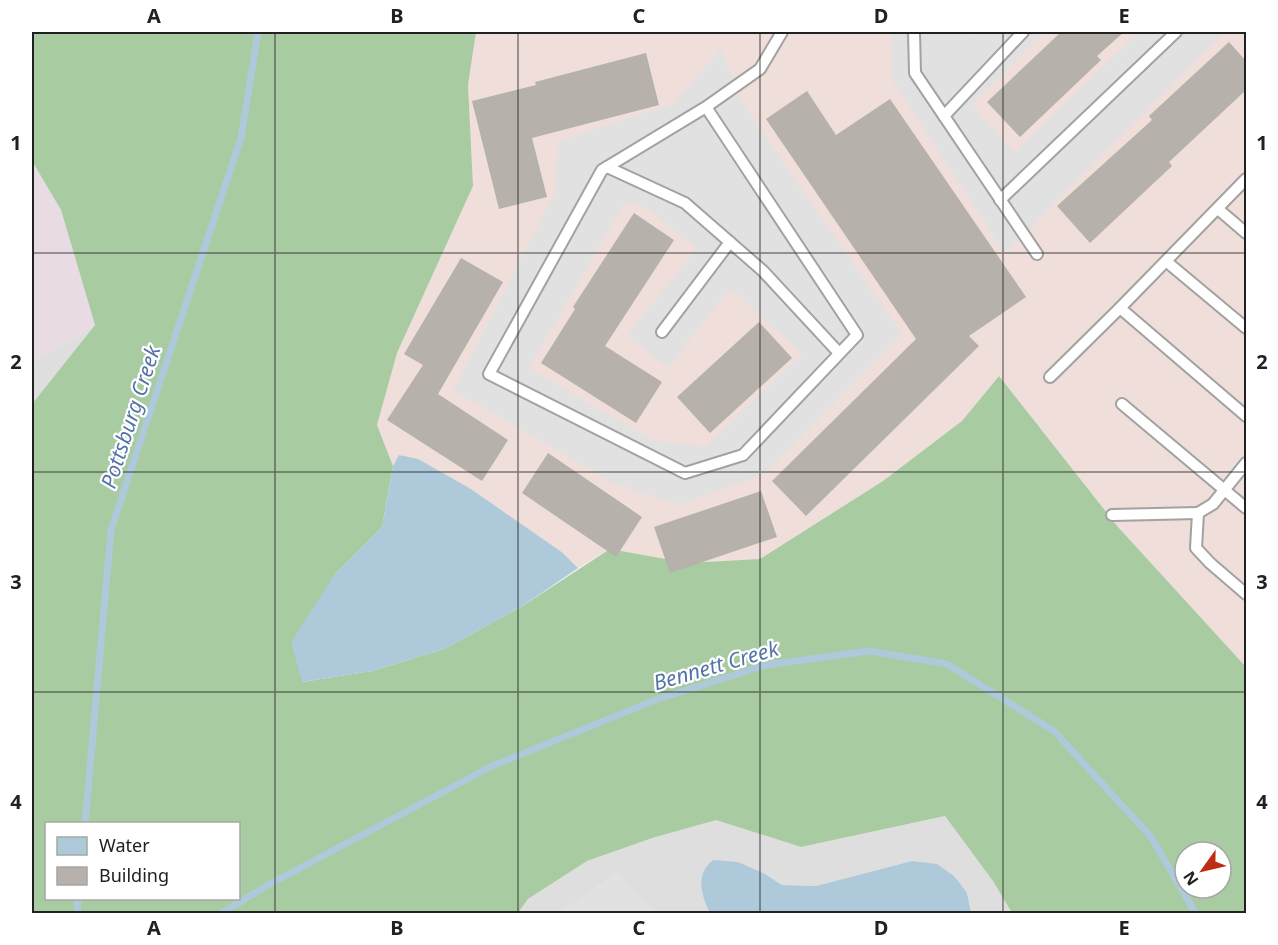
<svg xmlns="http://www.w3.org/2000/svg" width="1278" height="945" font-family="'Noto Sans',sans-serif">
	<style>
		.residential { fill: #dfdede }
		.commercial { fill: #efdeda }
		.industrial { fill: #e9dbe4 }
		.forest { fill: #a8cba2; fill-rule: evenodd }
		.parking { fill: #e1e1e1; fill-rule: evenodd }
		.water { fill: #aec9d9 }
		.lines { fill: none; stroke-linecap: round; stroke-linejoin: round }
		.stream { stroke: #aec9d9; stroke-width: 7 }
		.building { fill: #b6b1ab }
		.lane-casing { stroke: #a2a2a2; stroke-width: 14 }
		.lane { stroke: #fff; stroke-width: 10 }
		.grid { fill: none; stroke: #212121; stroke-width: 1.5; stroke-opacity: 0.55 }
		.labels { text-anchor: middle; stroke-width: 4.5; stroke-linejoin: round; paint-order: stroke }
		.water-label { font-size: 21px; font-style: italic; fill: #5674a8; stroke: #fff }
		.neatline { fill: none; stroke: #212121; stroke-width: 2 }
		.grid-label { font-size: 20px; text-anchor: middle; font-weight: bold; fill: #212121 }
	</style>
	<rect width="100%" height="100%" fill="#f0efe9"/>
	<g class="residential">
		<path d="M95 325 32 404V363Z"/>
		<path d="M945 816 993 881 1012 913H971L967 893 912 861 816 886 782 885 765 874 709 911 710 913 518 914 528 899 587 861 652 837 716 819 801 847Z"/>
	</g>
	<path class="commercial" d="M476 32H1246V667L1118 527 999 376 962 421 883 481 760 559 688 563 610 549 578 568 563 553 471 489 400 455 393 466 377 425 397 353 473 186 468 85Z"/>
	<path class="industrial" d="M32 161 61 210 95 325 32 363Z"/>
	<path class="forest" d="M32 32H476L468 85 473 186 397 353 377 425 393 466 382 527 335 574 302 682 372 671 444 649 521 607 610 549 688 563 760 559 883 481 962 421 999 376 1118 527 1246 667V913H1012L993 881 945 816 801 847 716 820 652 838 587 861 528 899 518 913H32V404L95 325 61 210 32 161ZM46 824H238V898H46ZM1185 852H1221V888H1185Z"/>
	<g class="parking">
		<path d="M891 32H969L973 36 978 32H1045L972 105 1014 152 1139 32H1225L1005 253 892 80Z"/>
		<path d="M721 49 743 104 902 334 764 474 678 505 615 484 453 390 555 193 559 141 673 104ZM625 202 648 208 696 249 627 336 668 368 730 288 802 354 706 447 652 440 529 368Z"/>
		<path d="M617 872 657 913H558Z"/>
	</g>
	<g class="water">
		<path d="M399 455 418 459 471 489 563 553 578 568 521 607 444 649 372 671 302 682 291 642 335 574 382 527 393 466Z"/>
		<path d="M713 860 738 862 765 874 782 885 816 886 912 861 937 864 954 876 967 893 971 913H710C701 895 695 874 713 860Z"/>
	</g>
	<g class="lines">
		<g class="stream">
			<path d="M85 824 111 530 241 138 258 32"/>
			<path d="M77 914 78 898"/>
			<path d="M220 914 270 884 492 766 658 699 766 665 869 651 947 664 1054 731 1151 837 1196 914"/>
		</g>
	</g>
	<g class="building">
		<path d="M1061 32H1124L1097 56 1101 60 1020 137 987 102Z"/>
		<path d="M1229 42 1246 61V90L1169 162 1172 166 1090 243 1057 206 1152 120 1149 116Z"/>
		<path d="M646 53 659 105 532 138 547 197 499 209 472 101 536 85 535 82Z"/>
		<path d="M807 91 836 135 890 99 1026 297 969 336 979 346 806 516 772 481 916 339 766 119Z"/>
		<path d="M634 213 674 240 605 346 662 382 636 423 541 363 575 309 573 307Z"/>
		<path d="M461 258 503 282 438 394 508 440 482 481 387 420 423 365 404 354Z"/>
		<path d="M759 322 792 358 710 433 677 397Z"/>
		<path d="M548 453 642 517 616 557 522 493Z"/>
		<path d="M761 491 777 537 670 573 654 527Z"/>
	</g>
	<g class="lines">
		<g class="lane-casing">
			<g id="lane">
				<path d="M914 32 915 73 1037 254"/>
				<path d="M706 107 857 335 743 455 685 473 489 374 602 170 706 107 760 69 782 32"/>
				<path d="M944 116 1023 32"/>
				<path d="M607 167 685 203 763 271 839 353"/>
				<path d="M1246 179 1120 308 1246 416"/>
				<path d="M1000 200 1176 32"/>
				<path d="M1218 209 1246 233"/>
				<path d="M1167 262 1246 328"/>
				<path d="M662 332 730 242"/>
				<path d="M1050 377 1120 308"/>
				<path d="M1122 404 1246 508"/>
				<path d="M1246 463 1213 504 1198 513 1196 548 1210 563 1246 594"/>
				<path d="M1112 515 1198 513"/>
			</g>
		</g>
		<use href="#lane" class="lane"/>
	</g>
	<path class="grid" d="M275 32V914M518 32V914M760 32V914M1003 32V914M32 253H1246M32 472H1246M32 692H1246"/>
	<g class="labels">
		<g class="water-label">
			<text transform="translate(131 417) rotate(-72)" y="7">Pottsburg Creek</text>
			<text transform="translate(716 666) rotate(-16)" y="7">Bennett Creek</text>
		</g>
	</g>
	<rect width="1278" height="945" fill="none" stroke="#ffffff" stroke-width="66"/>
	<rect x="45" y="822" width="195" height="78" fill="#ffffff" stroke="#a6a6a6" stroke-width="1.5"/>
	<rect x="57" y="837" width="30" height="18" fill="#aec9d9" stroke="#a6a6a6" stroke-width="1.5"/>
	<text x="99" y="852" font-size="18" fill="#212121">Water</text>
	<rect x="57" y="867" width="30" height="18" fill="#b6b1ab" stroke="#a6a6a6" stroke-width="1.5"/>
	<text x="99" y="882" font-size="18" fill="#212121">Building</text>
	<g transform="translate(1203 870) rotate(236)"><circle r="28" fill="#ffffff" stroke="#a6a6a6" stroke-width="1.5"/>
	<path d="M0-4.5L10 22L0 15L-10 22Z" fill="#bd2c15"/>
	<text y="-9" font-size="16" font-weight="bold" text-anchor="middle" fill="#212121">N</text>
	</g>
	<rect x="33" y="33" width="1212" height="879" class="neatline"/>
	<g class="grid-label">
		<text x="154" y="23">A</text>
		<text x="397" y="23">B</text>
		<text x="639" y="23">C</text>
		<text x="881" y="23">D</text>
		<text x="1124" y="23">E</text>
		<text x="16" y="150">1</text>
		<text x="1262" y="150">1</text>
		<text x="16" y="369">2</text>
		<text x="1262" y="369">2</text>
		<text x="16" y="589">3</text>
		<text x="1262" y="589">3</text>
		<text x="16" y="809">4</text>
		<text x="1262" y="809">4</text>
		<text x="154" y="935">A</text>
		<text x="397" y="935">B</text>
		<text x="639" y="935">C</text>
		<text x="881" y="935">D</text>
		<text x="1124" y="935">E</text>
	</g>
</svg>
